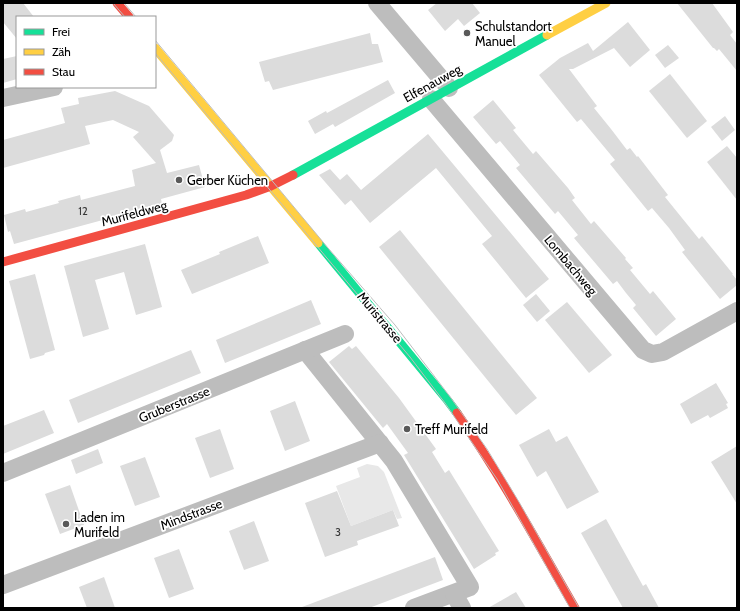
<svg xmlns="http://www.w3.org/2000/svg" width="740" height="611" font-family="Cabin,sans-serif">
	<style>
		.green { fill: #e8e8e8 }
		.building { fill: #dcdcdc }
		.lines { fill: none; stroke-linecap: round; stroke-linejoin: round }
		.street { stroke: #bdbdbd; stroke-width: 18 }
		.fast { stroke: #16e098; stroke-width: 9 }
		.slow { stroke: #ffcf43; stroke-width: 9 }
		.jam { stroke: #f24e42; stroke-width: 9 }
		.tram { stroke: #bdbdbd; stroke-width: 1 }
		.poi-dot { fill: #595959; stroke: #fff; stroke-width: 1.5 }
		.labels { text-anchor: middle; stroke-width: 3.5; stroke-linejoin: round; paint-order: stroke }
		.number-label { font-size: 11px; fill: #373737 }
		.poi-label { font-size: 13px; fill: #000; stroke: #fff; text-anchor: start }
		.street-label { font-size: 13px; fill: #000; stroke: #fff }
	</style>
	<rect width="100%" height="100%" fill="#fff"/>
	<path class="green" d="M367 464 378 466 384 472 402 518 397 519 393 510 351 526 336 486 360 477 357 468Z"/>
	<g class="building">
		<path d="M3 3H23L34 17H17V39L3 22Z"/>
		<path d="M437 3H472L480 13 464 26 458 19 445 31 428 10Z"/>
		<path d="M677 3H712L733 32 730 35 737 44V71L719 49 717 51 714 48H713Z"/>
		<path d="M628 22 650 50 630 67 614 48 573 69H569L597 106 594 108 611 129 627 150 630 148 637 157 638 156 668 195 665 197 699 239 702 236 733 274H732L737 280V285L720 299 682 252 685 250 669 228 652 208 648 211 610 164 615 160 581 119 577 122 539 75 560 58 588 43 593 51Z"/>
		<path d="M370 33 372 44H378L383 62 273 90 269 81 265 82 259 62Z"/>
		<path d="M668 45 679 58 665 68 655 55Z"/>
		<path d="M17 56V79L3 83V59Z"/>
		<path d="M670 74 707 121 687 138 649 91Z"/>
		<path d="M388 80 395 93 335 127 333 124 315 134 308 121 326 111 327 113Z"/>
		<path d="M115 91 149 106 174 135 172 141 160 150 167 173 199 165 205 187 161 199 162 204 14 244 10 231 8 232 4 215 25 209 26 212 59 203 58 201 80 195 81 200 135 186 132 170 156 163 133 137 139 132 113 120 85 126 90 144 3 168V140L65 123 61 108 79 104 78 98Z"/>
		<path d="M493 100 516 128 513 130 533 154 536 151 568 188 575 198 572 200 591 224 594 221 626 258 625 259 633 268 630 270 650 294 653 291 676 319 656 336 633 308 636 305 626 293 617 281 613 284 574 238 578 235 558 211 555 214 516 168 520 165 500 141 496 144 473 117Z"/>
		<path d="M725 116 735 130 722 141 711 127Z"/>
		<path d="M428 134 549 279 526 298 482 244 492 236 436 168 370 223 351 200 345 205 319 175 330 169 340 180 347 174 361 190Z"/>
		<path d="M727 146 737 158V200L707 162Z"/>
		<path d="M400 230 537 398 516 415 379 247Z"/>
		<path d="M258 236 269 263 192 294 181 270 220 254 219 252Z"/>
		<path d="M145 244 162 307 136 315 124 272 95 280 109 329 83 337 64 266Z"/>
		<path d="M35 274 55 350 45 353 44 355 30 359 9 281Z"/>
		<path d="M536 294 550 311 537 322 523 305Z"/>
		<path d="M311 300 321 324 225 363 216 340Z"/>
		<path d="M567 302 612 355 589 373 545 320Z"/>
		<path d="M349 346 352 349 356 346 399 398 436 449 432 452 445 473 449 470 499 551 495 553 496 555 474 569 404 455 408 453 387 424 383 428 329 362Z"/>
		<path d="M191 350 201 373 78 423 69 400Z"/>
		<path d="M716 383 728 403 726 404 728 408 710 418 708 415 691 424 680 404Z"/>
		<path d="M295 401 310 441 285 451 270 411Z"/>
		<path d="M44 410 54 433 3 454V426Z"/>
		<path d="M220 429 234 469 210 478 195 438Z"/>
		<path d="M549 429 556 442 567 436 599 492 567 509 546 471 537 477 519 445Z"/>
		<path d="M737 446V504L711 462Z"/>
		<path d="M98 449 103 463 76 474 71 460Z"/>
		<path d="M145 457 160 497 135 506 120 466Z"/>
		<path d="M70 485 84 525 60 534 45 494Z"/>
		<path d="M337 491 351 526 393 510 399 526 357 541 358 545 325 557 305 503Z"/>
		<path d="M606 519 643 586 646 584 659 608H623L581 533Z"/>
		<path d="M254 521 269 561 244 570 229 531Z"/>
		<path d="M179 549 194 589 169 598 154 558Z"/>
		<path d="M435 557 443 580 369 608H303L302 607Z"/>
		<path d="M104 577 115 608H87L79 587Z"/>
		<path d="M516 592 526 608H488Z"/>
	</g>
	<g class="lines">
		<g class="street">
			<path d="M377 3 449 88"/>
			<path d="M3 98 54 87"/>
			<path d="M431 99 643 350 652 354 663 352 737 311"/>
			<path d="M305 350 394 461 470 587 414 608"/>
			<path d="M3 473 345 334"/>
			<path d="M3 585 380 443"/>
			<path d="M454 594 462 608"/>
		</g>
		<g class="fast">
			<path d="M293 175 547 35"/>
			<path d="M318 243 448 401 457 413"/>
		</g>
		<g class="slow">
			<path d="M547 35 606 3"/>
			<path d="M155 48 318 243"/>
		</g>
		<g class="jam">
			<path d="M117 3 129 17"/>
			<path d="M3 262 246 195 271 186 293 175"/>
			<path d="M457 413C501 476 537 542 575 608"/>
		</g>
		<g class="tram">
			<path d="M113 3 125 17"/>
			<path d="M124 3 136 17"/>
			<path d="M155 40 328 248 395 325 451 398 487 449 519 502 579 608"/>
			<path d="M155 53 410 357 445 403 497 479 570 608"/>
		</g>
	</g>
	<g class="poi-dot">
		<circle cx="467" cy="33" r="4"/>
		<circle cx="179" cy="180" r="4"/>
		<circle cx="407" cy="429" r="4"/>
		<circle cx="66" cy="524" r="4"/>
	</g>
	<g class="labels">
		<g class="number-label">
			<text x="83" y="215">12</text>
			<text x="338" y="536">3</text>
		</g>
		<g class="poi-label">
			<text x="475" y="31">Schulstandort<tspan x="475" dy="15">Manuel</tspan></text>
			<text x="187" y="185">Gerber Küchen</text>
			<text x="415" y="434">Treff Murifeld</text>
			<text x="74" y="522">Laden im<tspan x="74" dy="15">Murifeld</tspan></text>
		</g>
		<g class="street-label">
			<text transform="translate(432 83) rotate(-29)" y="5">Elfenauweg</text>
			<text transform="translate(134 213) rotate(-15)" y="5">Murifeldweg</text>
			<text transform="translate(571 265) rotate(50)" y="5">Lombachweg</text>
			<text transform="translate(380 317) rotate(50)" y="5">Muristrasse</text>
			<text transform="translate(174 404) rotate(-22)" y="5">Gruberstrasse</text>
			<text transform="translate(191 514) rotate(-21)" y="5">Mindstrasse</text>
		</g>
	</g>
	<rect width="740" height="611" fill="none" stroke="#000000" stroke-width="8"/>
	<rect x="16" y="16" width="140" height="72" fill="#ffffff" stroke="#999999"/>
	<rect x="24" y="29" width="20" height="6" fill="#16e098" stroke="#999999"/>
	<text x="52" y="36" font-size="12" fill="#000000">Frei</text>
	<rect x="24" y="49" width="20" height="6" fill="#ffcf43" stroke="#999999"/>
	<text x="52" y="56" font-size="12" fill="#000000">Zäh</text>
	<rect x="24" y="69" width="20" height="6" fill="#f24e42" stroke="#999999"/>
	<text x="52" y="76" font-size="12" fill="#000000">Stau</text>
</svg>
